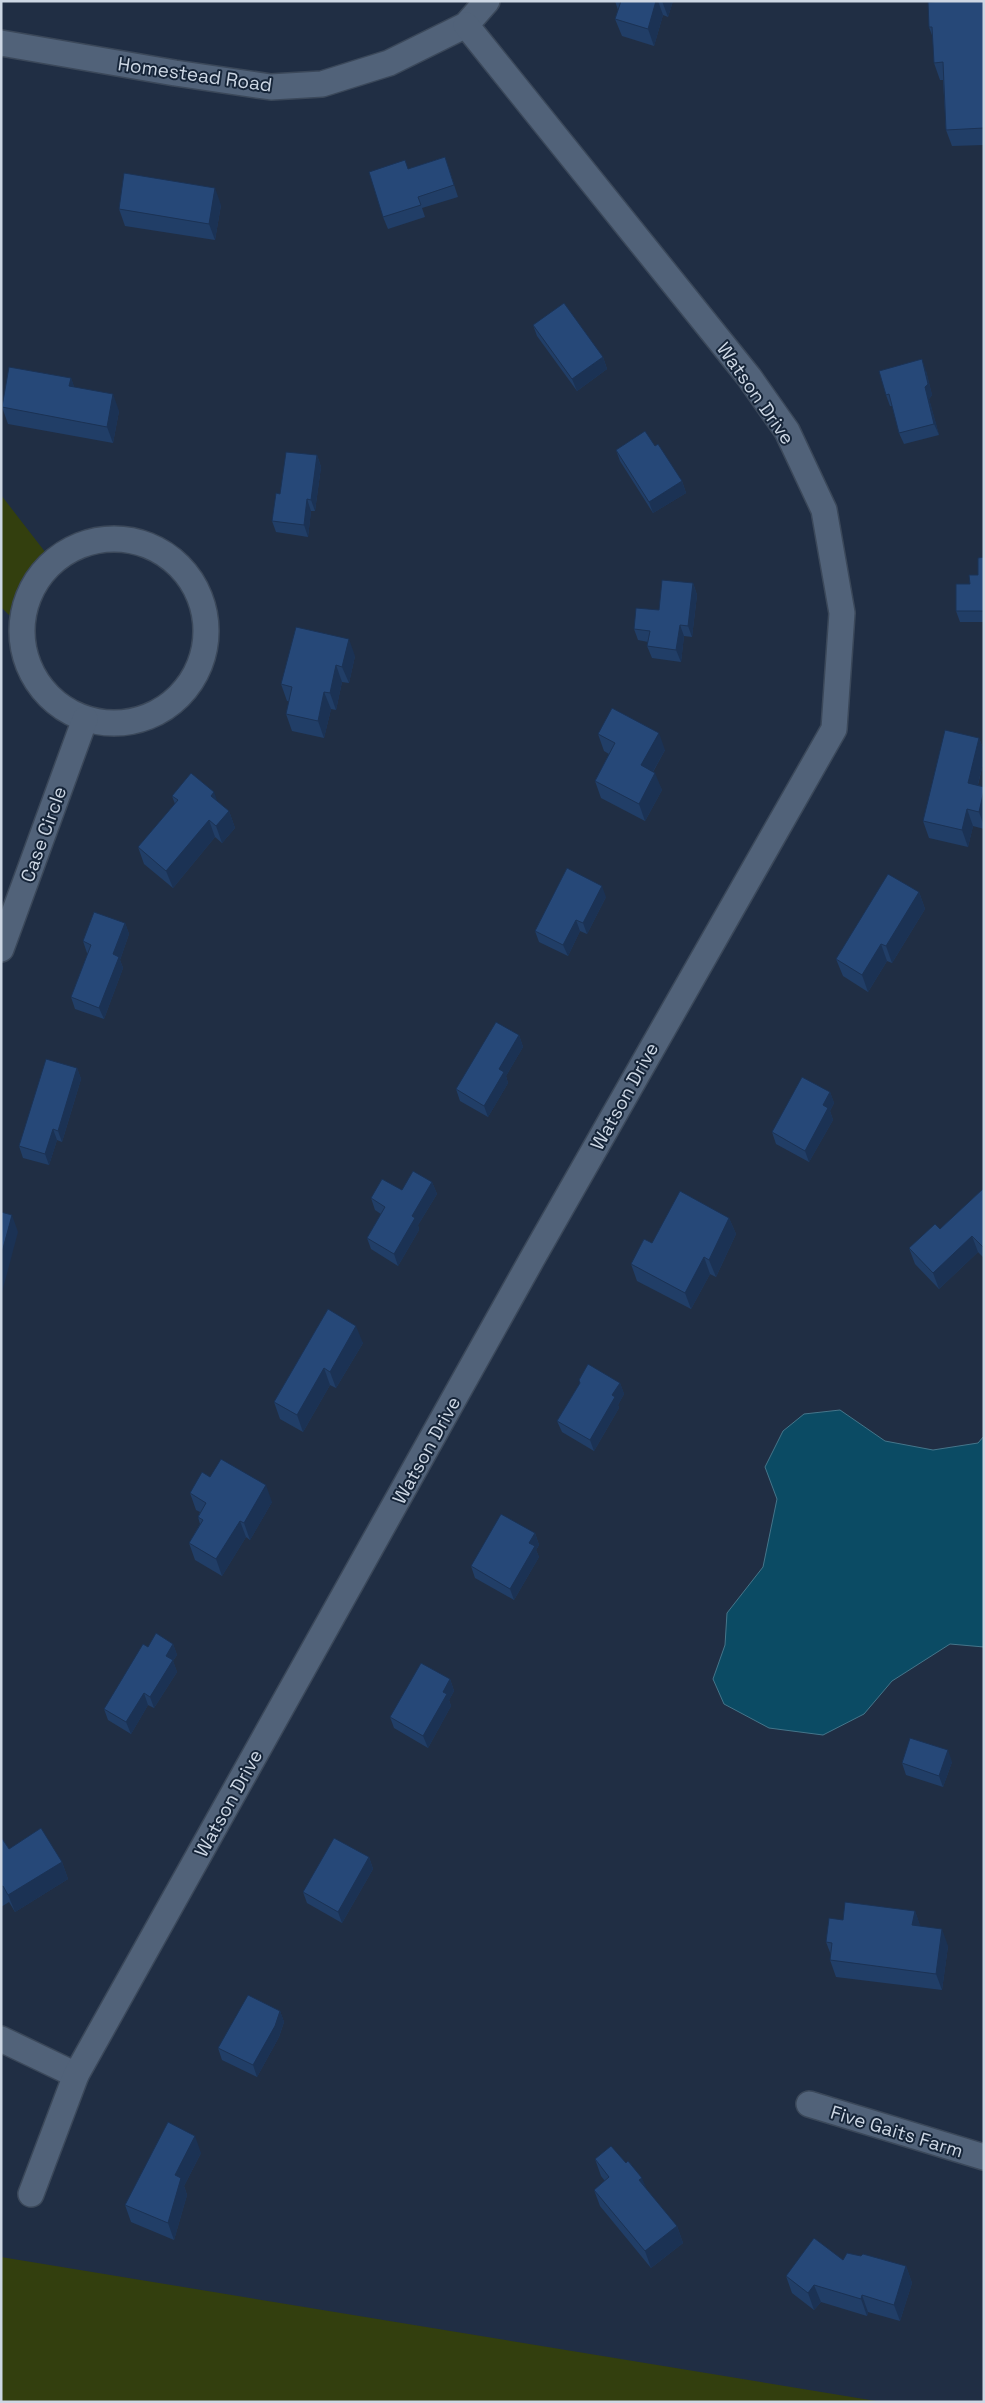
<svg xmlns="http://www.w3.org/2000/svg" width="985" height="2403" font-family="'Space Grotesk',sans-serif">
	<style>
		.green { fill: #333f0e }
		.water { fill: #0b4b64; stroke: #45758a }
		.lines { fill: none; stroke-linecap: round; stroke-linejoin: round }
		.minor-casing { stroke: #3b485a; stroke-width: 28 }
		.minor { stroke: #516279; stroke-width: 25 }
		.wall { fill: #213e67 }
		.shaded-wall { fill: #1b3254 }
		.building { fill: #264878; stroke: #1b3254 }
		.labels { text-anchor: middle; stroke-width: 4; stroke-linejoin: round; paint-order: stroke }
		.street-label { font-size: 19px; fill: #cdd7e4; stroke: #162539 }
	</style>
	<rect width="100%" height="100%" fill="#202e44"/>
	<g class="green">
		<path d="M1 495 49 557 21 581 10 616 1 607Z"/>
		<path d="M1 2257 882 2402H1Z"/>
	</g>
	<path class="water" d="M840 1410 885 1441 933 1450 978 1443 984 1436V1647L950 1644 892 1681 864 1714 823 1735 769 1728 724 1704 713 1679 725 1645 727 1613 763 1567 777 1499 765 1467 783 1431 804 1414Z"/>
	<g class="lines">
		<g class="minor-casing">
			<g id="minor">
				<path d="M1 43 175 73 271 87 322 84 389 63 466 25 487 1"/>
				<circle cx="114" cy="631" r="92"/>
				<path d="M1 949 85 719"/>
				<path d="M1 2039 76 2075"/>
				<path d="M809 2104 984 2157"/>
				<path d="M31 2194 76 2075 532 1259 834 729 842 613 824 510 787 431 749 377 466 25"/>
			</g>
		</g>
		<use href="#minor" class="minor"/>
	</g>
	<g class="wall">
		<path d="M615 1H673L668 17 663 15 654 46 622 36 615 19 618 10Z"/>
		<path d="M984 1V145L952 146 946 130 943 80H940L934 63 933 38 929 27Z"/>
		<path d="M445 157 458 197 422 208 425 217 388 229 383 217 408 169Z"/>
		<path d="M221 205 215 240 125 226 119 209Z"/>
		<path d="M533 325 603 357 607 369 577 391 537 336Z"/>
		<path d="M926 371 932 395 929 399 939 435 904 444 899 433 892 406H890L886 395Z"/>
		<path d="M71 378 74 387 119 411 113 443 8 424 2 407Z"/>
		<path d="M655 446 682 481 686 493 653 513 620 461 616 450Z"/>
		<path d="M317 455 321 467 315 511H311L308 537 276 532 272 521 280 494Z"/>
		<path d="M984 557V622H960L956 611 970 584 978 575Z"/>
		<path d="M693 583 697 595 692 637 684 636 681 662 652 658 647 646 648 642 638 640 634 629Z"/>
		<path d="M355 656 349 683 342 682 336 710 331 709 324 738 292 731 286 714 289 701H287L281 684Z"/>
		<path d="M598 734 665 750 653 772 662 790 645 821 601 798 595 781 609 754 604 751Z"/>
		<path d="M979 738 984 751V760L978 785 984 787V829L973 826 968 847 929 838 923 821Z"/>
		<path d="M172 796 217 801 229 811 235 828 222 843 215 837 173 888 144 864 138 847 175 804Z"/>
		<path d="M919 892 925 909 892 963 887 961 868 992 843 976 836 959Z"/>
		<path d="M606 897 587 934 580 931 568 956 539 942 535 931Z"/>
		<path d="M125 923 129 934 120 960 123 968 104 1019 75 1009 71 997 88 953H87L83 941Z"/>
		<path d="M519 1035 523 1047 506 1076 508 1083 488 1117 460 1101 456 1089Z"/>
		<path d="M77 1068 81 1079 62 1142 57 1140 49 1165 23 1158 19 1146Z"/>
		<path d="M830 1092 834 1103 830 1111 833 1120 809 1162 776 1144 772 1132Z"/>
		<path d="M432 1182 437 1194 418 1225 419 1230 398 1266 371 1249 367 1238 381 1214 375 1210 371 1198Z"/>
		<path d="M984 1188V1258L978 1252 939 1289 915 1264 909 1248 940 1229Z"/>
		<path d="M729 1218 736 1234 716 1277 710 1274 691 1309 637 1281 631 1264 652 1243Z"/>
		<path d="M328 1309 363 1343 336 1388 330 1385 303 1432 280 1419 274 1402Z"/>
		<path d="M580 1383H620L624 1394 618 1405 619 1408 594 1451 562 1432 557 1421Z"/>
		<path d="M210 1477 272 1502 250 1540 246 1537 222 1576 195 1560 189 1543 200 1524 198 1517 200 1512 196 1510 190 1493Z"/>
		<path d="M535 1533 539 1545 536 1550 539 1557 514 1600 475 1578 471 1566Z"/>
		<path d="M173 1644 177 1655 173 1661 177 1672 154 1708 148 1705 131 1734 108 1720 104 1709 148 1647Z"/>
		<path d="M450 1679 454 1691 449 1700 451 1706 428 1748 394 1728 390 1717Z"/>
		<path d="M952 1762 943 1787 906 1775 902 1763Z"/>
		<path d="M1 1837 9 1849 62 1862 68 1879 15 1912 9 1902 1 1907Z"/>
		<path d="M369 1857 373 1869 342 1923 307 1903 303 1892Z"/>
		<path d="M915 1911 920 1926 948 1946 942 1990 836 1977 830 1960 831 1955 826 1942 843 1920Z"/>
		<path d="M280 2011 284 2022 279 2037 257 2077 222 2060 218 2048Z"/>
		<path d="M201 2153 184 2186 187 2195 174 2240 131 2222 125 2205Z"/>
		<path d="M595 2159 677 2226 683 2243 651 2268 600 2206 594 2190 605 2181 601 2176Z"/>
		<path d="M861 2256 906 2266 912 2283 900 2321 868 2312 867 2316 821 2302 814 2310 792 2293 786 2276Z"/>
	</g>
	<g class="shaded-wall">
		<path d="M656 1H658L663 15 654 46 648 29Z"/>
		<path d="M662 1H673L668 17Z"/>
		<path d="M215 188 221 205 215 240 209 224Z"/>
		<path d="M603 357 607 369 577 391 572 379Z"/>
		<path d="M922 359 926 371 932 395 929 399 939 435 934 424 925 387Z"/>
		<path d="M71 378 77 395 69 386Z"/>
		<path d="M113 394 119 411 113 443 107 427Z"/>
		<path d="M317 455 321 467 315 511 311 500Z"/>
		<path d="M682 481 686 493 653 513 649 502Z"/>
		<path d="M307 499 311 511 308 537 304 525Z"/>
		<path d="M693 583 697 595 692 637 688 626Z"/>
		<path d="M680 625 684 636 681 662 676 650Z"/>
		<path d="M349 639 355 656 349 683 342 667Z"/>
		<path d="M336 665 342 682 336 710 330 693Z"/>
		<path d="M324 692 331 709 324 738 318 721Z"/>
		<path d="M659 733 665 750 647 782 641 765Z"/>
		<path d="M979 738 984 751V760L974 799 968 783Z"/>
		<path d="M655 773 662 790 645 821 639 804Z"/>
		<path d="M984 790V826L979 812Z"/>
		<path d="M214 792 220 809 211 796Z"/>
		<path d="M967 809 973 826 968 847 962 830Z"/>
		<path d="M229 811 235 828 222 843 216 826Z"/>
		<path d="M209 820 215 837 173 888 166 871Z"/>
		<path d="M602 886 606 897 587 934 583 923Z"/>
		<path d="M919 892 925 909 892 963 886 946Z"/>
		<path d="M576 920 580 931 568 956 563 945Z"/>
		<path d="M125 923 129 934 120 960 123 968 104 1019 99 1008 113 954Z"/>
		<path d="M881 944 887 961 868 992 862 975Z"/>
		<path d="M519 1035 523 1047 506 1076 508 1083 488 1117 484 1106 499 1069Z"/>
		<path d="M77 1068 81 1079 62 1142 58 1131Z"/>
		<path d="M830 1092 834 1103 830 1111 833 1120 809 1162 805 1151 823 1105Z"/>
		<path d="M53 1129 57 1140 49 1165 45 1154Z"/>
		<path d="M432 1182 437 1194 418 1225 419 1230 398 1266 394 1254 412 1216Z"/>
		<path d="M12 1215 18 1232 1 1296V1256Z"/>
		<path d="M729 1218 736 1234 716 1277 709 1260Z"/>
		<path d="M972 1236 978 1252 939 1289 933 1273Z"/>
		<path d="M704 1257 710 1274 691 1309 685 1293Z"/>
		<path d="M356 1326 363 1343 336 1388 330 1372Z"/>
		<path d="M324 1368 330 1385 303 1432 297 1415Z"/>
		<path d="M620 1383 624 1394 618 1405 619 1408 594 1451 590 1440 612 1395Z"/>
		<path d="M266 1485 272 1502 250 1540 244 1523Z"/>
		<path d="M240 1521 246 1537 222 1576 216 1559Z"/>
		<path d="M535 1533 539 1545 536 1550 539 1557 514 1600 510 1589 529 1543Z"/>
		<path d="M173 1644 177 1655 173 1661 177 1672 154 1708 150 1697 166 1656Z"/>
		<path d="M450 1679 454 1691 449 1700 451 1706 428 1748 423 1736 443 1692Z"/>
		<path d="M144 1693 148 1705 131 1734 126 1722Z"/>
		<path d="M948 1750 952 1762 943 1787 939 1776Z"/>
		<path d="M369 1857 373 1869 342 1923 338 1912Z"/>
		<path d="M62 1862 68 1879 15 1912 8 1895Z"/>
		<path d="M915 1911 921 1928 912 1925Z"/>
		<path d="M942 1929 948 1946 942 1990 936 1974Z"/>
		<path d="M280 2011 284 2022 279 2037 257 2077 253 2065Z"/>
		<path d="M195 2136 201 2153 184 2186 187 2195 174 2240 168 2223 175 2175Z"/>
		<path d="M642 2178 649 2195 639 2180Z"/>
		<path d="M677 2226 683 2243 651 2268 645 2251Z"/>
		<path d="M906 2266 912 2283 900 2321 894 2305Z"/>
		<path d="M814 2285 821 2302 814 2310 808 2293Z"/>
		<path d="M862 2295 868 2312 867 2316 861 2299Z"/>
	</g>
	<g class="building">
		<path d="M621 1H656L648 29 615 19Z"/>
		<path d="M942 1H984V128L946 130 943 62 934 63 932 27H929L928 2Z"/>
		<path d="M445 157 454 185 418 197 421 205 383 217 369 172 405 160 408 169Z"/>
		<path d="M124 173 215 188 209 224 119 209Z"/>
		<path d="M564 303 603 357 572 379 533 325Z"/>
		<path d="M922 359 928 384 925 387 934 424 899 433 889 394 886 395 879 371Z"/>
		<path d="M9 367 71 378 69 386 113 394 107 427 2 407Z"/>
		<path d="M645 431 655 446 658 444 682 481 649 502 616 450Z"/>
		<path d="M286 452 317 455 311 500 307 499 304 525 272 521 276 493 280 494Z"/>
		<path d="M984 557V611H956V584H970L969 575H978V558Z"/>
		<path d="M662 580 693 583 688 626 680 625 676 650 647 646 650 631 634 629 636 608 659 610Z"/>
		<path d="M296 627 349 639 342 667 336 665 330 693 324 692 318 721 286 714 292 687 281 684Z"/>
		<path d="M612 708 659 733 641 765 655 773 639 804 595 781 615 743 598 734Z"/>
		<path d="M945 730 979 738 968 783 984 787V790L979 812 967 809 962 830 923 821Z"/>
		<path d="M191 773 214 792 211 796 229 811 216 826 209 820 166 871 138 847 178 800 172 796Z"/>
		<path d="M567 868 602 886 583 923 576 920 563 945 535 931Z"/>
		<path d="M888 874 919 892 886 946 881 944 862 975 836 959Z"/>
		<path d="M94 912 125 923 113 954 119 957 99 1008 71 997 91 945 83 941Z"/>
		<path d="M496 1022 519 1035 499 1069 504 1072 484 1106 456 1089Z"/>
		<path d="M46 1059 77 1068 58 1131 53 1129 45 1154 19 1146Z"/>
		<path d="M802 1077 830 1092 823 1105 828 1108 805 1151 772 1132Z"/>
		<path d="M413 1171 432 1182 412 1216 415 1218 394 1254 367 1238 385 1207 371 1198 382 1179 402 1190Z"/>
		<path d="M984 1188V1248L972 1236 933 1273 909 1248 935 1224 940 1229Z"/>
		<path d="M680 1191 729 1218 709 1260 704 1257 685 1293 631 1264 644 1239 652 1243Z"/>
		<path d="M1 1212 12 1215 1 1256Z"/>
		<path d="M328 1309 356 1326 330 1372 324 1368 297 1415 274 1402Z"/>
		<path d="M588 1364 620 1383 612 1395 615 1397 590 1440 557 1421 580 1383 579 1380Z"/>
		<path d="M221 1459 266 1485 244 1523 240 1521 216 1559 189 1543 203 1520 198 1517 206 1503 190 1493 202 1472 210 1477Z"/>
		<path d="M501 1514 535 1533 529 1543 535 1546 510 1589 471 1566Z"/>
		<path d="M156 1633 173 1644 166 1656 173 1660 150 1697 144 1693 126 1722 104 1709 143 1644 148 1647Z"/>
		<path d="M421 1663 450 1679 443 1692 447 1694 423 1736 390 1717Z"/>
		<path d="M910 1738 948 1750 939 1776 902 1763Z"/>
		<path d="M41 1828 62 1862 8 1895 3 1886 1 1887V1837L9 1849Z"/>
		<path d="M334 1838 369 1857 338 1912 303 1892Z"/>
		<path d="M845 1902 915 1911 912 1925 942 1929 936 1974 830 1960 832 1943 826 1942 829 1918 843 1920Z"/>
		<path d="M248 1995 280 2011 275 2026 253 2065 218 2048Z"/>
		<path d="M168 2122 195 2136 175 2175 181 2178 168 2223 125 2205Z"/>
		<path d="M611 2146 626 2163 628 2161 642 2178 639 2180 677 2226 645 2251 594 2190 609 2177 595 2159Z"/>
		<path d="M814 2238 843 2260 847 2253 861 2256 863 2254 906 2266 894 2305 862 2295 861 2299 814 2285 808 2293 786 2276Z"/>
	</g>
	<g class="labels">
		<g class="street-label">
			<text transform="translate(195 74) rotate(8)" y="7">Homestead Road</text>
			<text transform="translate(756 393) rotate(55)" y="7">Watson Drive</text>
			<text transform="translate(43 834) rotate(-70)" y="7">Case Circle</text>
			<text transform="translate(624 1096) rotate(-61)" y="7">Watson Drive</text>
			<text transform="translate(426 1450) rotate(-61)" y="7">Watson Drive</text>
			<text transform="translate(228 1803) rotate(-61)" y="7">Watson Drive</text>
			<text transform="translate(897 2131) rotate(17)" y="7">Five Gaits Farm</text>
		</g>
	</g>
	<rect width="985" height="2403" fill="none" stroke="#cdd7e4" stroke-width="5"/>
</svg>
